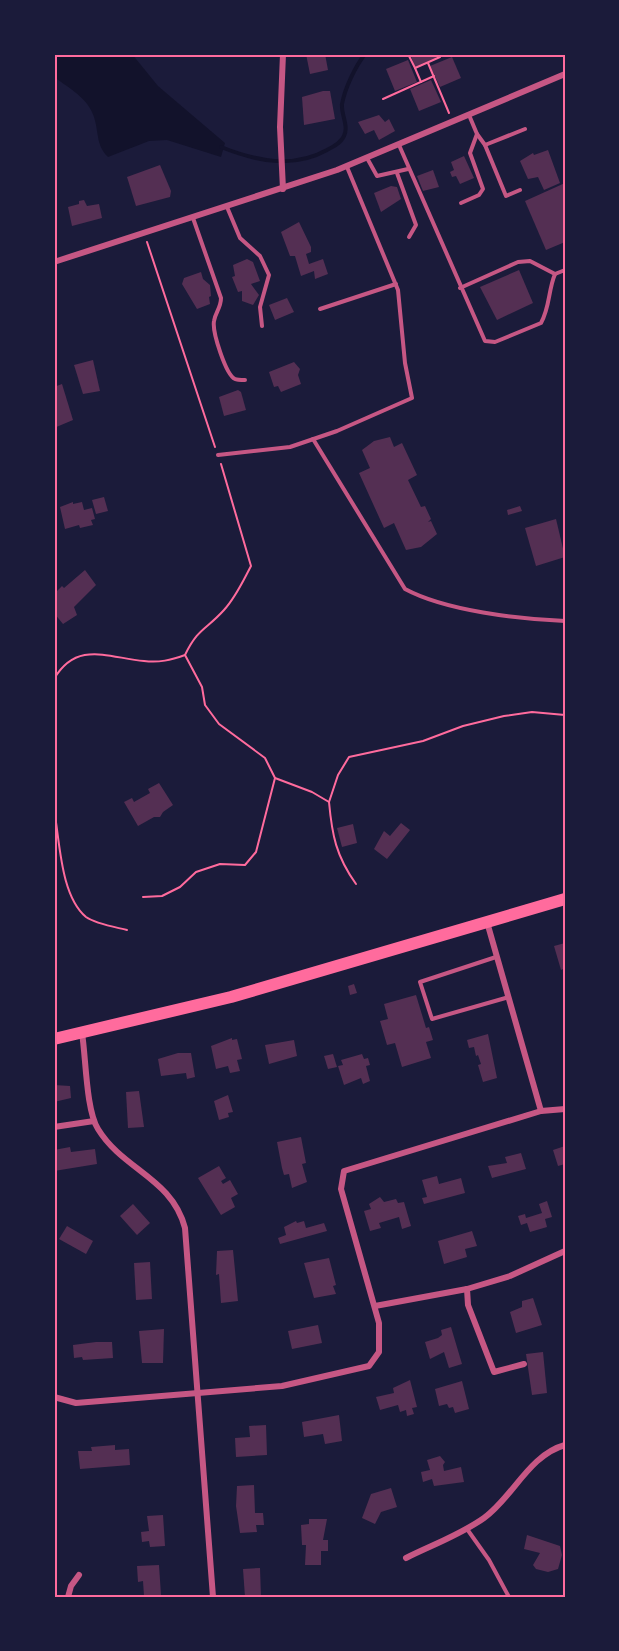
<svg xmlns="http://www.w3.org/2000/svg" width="619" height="1651" font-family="'Open Sans',sans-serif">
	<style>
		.water { fill: #12122b }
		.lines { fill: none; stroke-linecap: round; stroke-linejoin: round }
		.stream { stroke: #12122b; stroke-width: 4 }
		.building { fill: #542f53 }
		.path { stroke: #ff6b9d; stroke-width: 2 }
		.service { stroke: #c65784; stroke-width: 4 }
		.minor { stroke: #c65784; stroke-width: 6 }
		.secondary { stroke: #ff6b9d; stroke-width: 12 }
		.neatline { fill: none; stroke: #ff6b9d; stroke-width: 2 }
	</style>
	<rect width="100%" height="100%" fill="#1b1b3a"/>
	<path class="water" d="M54 54H132L158 86 225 143 221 157 167 140 149 141 108 157C96 145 99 133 94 117 88 98 69 88 54 77Z"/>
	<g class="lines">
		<path class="stream" d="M221 147C256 161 293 169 327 150 333 147 341 143 344 136 349 126 341 115 342 104 345 88 355 67 365 54"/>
	</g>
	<g class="building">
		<path d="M306 54H325L328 70 310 74Z"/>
		<path d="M410 54H435L437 57 415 67Z"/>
		<path d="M452 57 461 78 440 87 430 66Z"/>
		<path d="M408 60 417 82 395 91 386 69Z"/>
		<path d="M431 80 441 102 419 111 410 89Z"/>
		<path d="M323 91H330L335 119 304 125 302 97Z"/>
		<path d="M379 115 385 122 389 119 395 131 379 140 374 130 365 134 358 122Z"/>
		<path d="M548 150 560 183 544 190 538 177 528 179 520 161 533 153 534 155Z"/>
		<path d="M464 156 474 178 460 184 456 176 452 177 450 172 454 170 451 162Z"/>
		<path d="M160 165 171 191 170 197 136 206 127 177Z"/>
		<path d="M433 170 439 187 423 191 417 176Z"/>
		<path d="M565 183V242L546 250 525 201Z"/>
		<path d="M391 186 397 187 401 199 381 212 374 193Z"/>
		<path d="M84 200 87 206 99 204 102 218 72 226 68 207 79 204V201Z"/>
		<path d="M299 222 311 247V252L306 254 309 264 323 259 328 274 315 279 314 271 301 276 295 256H290L281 232Z"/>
		<path d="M247 259 253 262 260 281 251 284 259 295 253 305 242 301V291L238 292 232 277 235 276 233 265Z"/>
		<path d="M519 270 533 303 497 320 480 287Z"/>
		<path d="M201 272 203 279 210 285 211 296 209 297 210 304 197 309 182 284 184 278Z"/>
		<path d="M287 298 294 312 275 320 269 305Z"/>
		<path d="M93 360 100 391 83 394 74 365Z"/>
		<path d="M294 362 300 369 298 375 301 384 281 392 278 386 274 387 269 372Z"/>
		<path d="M62 384 73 420 54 428V387Z"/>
		<path d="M238 390 241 392 246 410 224 416 219 397Z"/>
		<path d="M390 437 394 447 402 443 417 475 408 480 421 507 425 506 431 519 428 522 431 521 437 534 421 547 406 550 394 523 384 528 359 473 370 468 362 450 374 441Z"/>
		<path d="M104 497 108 511 96 514 92 500Z"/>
		<path d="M73 502V504L82 502 84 510 92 508 95 519 91 520 93 525 80 528 79 525 65 529 60 507Z"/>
		<path d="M520 506 522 511 508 515 507 510Z"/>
		<path d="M556 519 565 557 536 566 525 528Z"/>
		<path d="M85 570 96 585 74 607 77 615 63 624 54 613V590L56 592 62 586 64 588Z"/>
		<path d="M159 783 173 805 163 812 160 817H154L138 826 124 802 132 798 134 802 150 793 148 789Z"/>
		<path d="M401 823 410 830 387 859 374 849 384 831 390 836Z"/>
		<path d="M353 824 357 843 342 847 337 828Z"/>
		<path d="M565 943V968L561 970 554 946Z"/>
		<path d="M354 984 357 993 350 995 348 986Z"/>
		<path d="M416 995 426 1028 429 1027 433 1040 426 1042 431 1058 402 1067 395 1043 387 1045 380 1021 388 1019 384 1004Z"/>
		<path d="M488 1034 497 1078 483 1082 478 1065 481 1064 478 1055 476 1056 474 1047 469 1048 467 1040Z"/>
		<path d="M232 1038V1040L237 1039 242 1059 237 1060 240 1071 230 1073 228 1066 216 1069 211 1046Z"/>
		<path d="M294 1040 297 1056 269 1064 265 1045Z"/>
		<path d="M178 1053H191L195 1077 187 1079 186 1073 161 1076 158 1059Z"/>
		<path d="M333 1054 337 1067 328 1069 324 1056Z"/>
		<path d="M362 1054 364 1059 368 1058 370 1065 366 1066 370 1081 363 1084 361 1078 344 1085 338 1066 343 1065 341 1060Z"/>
		<path d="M54 1085 70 1086 71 1098 54 1102Z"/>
		<path d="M139 1091 144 1127 128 1128 126 1092Z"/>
		<path d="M228 1095 233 1112 228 1113 229 1117 219 1120 214 1101Z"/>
		<path d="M301 1137 306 1163 302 1164 307 1182 292 1188 289 1174 284 1175 282 1168 277 1142Z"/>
		<path d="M565 1146V1164L558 1166 553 1150Z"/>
		<path d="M70 1147 71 1152 95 1149 97 1164 54 1171V1150Z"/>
		<path d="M521 1153 526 1169 492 1178 488 1166 507 1163 505 1157Z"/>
		<path d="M219 1166 226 1178 221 1181 223 1184 230 1180 238 1194 231 1198 235 1207 221 1215 198 1178Z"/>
		<path d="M437 1176 439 1184 461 1178 465 1193 424 1204 422 1198 427 1197 422 1180Z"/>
		<path d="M380 1197 384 1202 396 1199 398 1203 404 1202 411 1226 402 1229 399 1217 379 1223 381 1228 370 1231 364 1211 371 1209 369 1204Z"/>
		<path d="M547 1201 552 1217 545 1219 547 1227 530 1232 527 1223 521 1225 518 1216 525 1214 526 1218 542 1213 539 1204Z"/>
		<path d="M133 1204 150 1223 137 1235 120 1216Z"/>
		<path d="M296 1221 297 1223 304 1221 306 1228 324 1223 327 1231 280 1244 278 1238 286 1235 284 1227Z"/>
		<path d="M67 1226 93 1241 86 1254 59 1239Z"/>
		<path d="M472 1231 477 1246 465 1249 467 1257 444 1264 438 1241Z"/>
		<path d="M233 1250 238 1301 221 1303 219 1274 216 1275 217 1251Z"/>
		<path d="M329 1258 336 1285 333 1286 336 1294 314 1298 304 1263Z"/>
		<path d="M150 1262 152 1299 136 1300 134 1263Z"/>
		<path d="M533 1298 542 1325 516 1333 510 1312 522 1307V1301Z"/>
		<path d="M318 1325 322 1343 292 1349 288 1331Z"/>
		<path d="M451 1327 462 1364 449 1368 444 1352 430 1359 425 1342 438 1338 442 1335 441 1330Z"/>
		<path d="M164 1329 163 1363H142L139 1331Z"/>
		<path d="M96 1342H112L113 1358 83 1360 82 1357 74 1358 73 1345Z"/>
		<path d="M543 1352 547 1393 532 1395 526 1354Z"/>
		<path d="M410 1380 417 1407 412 1408 414 1414 407 1416 406 1410 400 1412 398 1405 380 1410 376 1397 394 1393 393 1388Z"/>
		<path d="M462 1381 469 1409 455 1413 453 1407 449 1408 447 1404 439 1406 435 1389Z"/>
		<path d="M339 1415 342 1441 325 1444 323 1434 304 1437 302 1422Z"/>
		<path d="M266 1425 267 1455 236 1457 235 1438 250 1437 249 1426Z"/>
		<path d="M115 1445V1450L129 1449 130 1465 80 1469 78 1451H92L91 1447Z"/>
		<path d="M440 1456 445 1462 443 1465 444 1471 461 1467 464 1482 434 1486 432 1479 423 1482 421 1472 430 1470 427 1460Z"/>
		<path d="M254 1485 255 1513H263L264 1525H256L257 1532 240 1533 236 1506 237 1486Z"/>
		<path d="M391 1488 397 1507 381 1512 375 1524 362 1518 371 1494Z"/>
		<path d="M163 1515 165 1546 150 1547 149 1541 142 1542 141 1532 149 1531 147 1516Z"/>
		<path d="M309 1519H327L323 1540H328V1551H321V1565H305L306 1545H302L301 1525 309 1524Z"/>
		<path d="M527 1535 560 1546 562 1555 558 1569 548 1572 536 1569 533 1565 540 1553 524 1549Z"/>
		<path d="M159 1565 161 1595 144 1596 143 1581 138 1582 137 1566Z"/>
		<path d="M260 1568 261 1597H245L243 1569Z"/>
	</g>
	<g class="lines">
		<g class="path">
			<path d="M408 54 415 68 440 57 439 54"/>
			<path d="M428 63 449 113"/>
			<path d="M415 68 421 82"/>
			<path d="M383 99 434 76"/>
			<path d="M147 242 215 447"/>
			<path d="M54 679C77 640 109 658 144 661 159 663 171 660 185 655 198 628 206 630 224 610 236 597 243 581 251 566L221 464"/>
			<path d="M275 778 312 792 329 802C332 835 336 856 356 884"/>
			<path d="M329 802 338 775 349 757 423 741 463 726 504 716 532 712 565 715"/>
			<path d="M54 810C60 840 60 895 86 917 96 924 115 927 127 930"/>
			<path d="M143 897 162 896 180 887 196 872 220 864 245 865 256 852 275 778 265 758 219 724 205 705 202 687 185 655"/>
		</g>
		<g class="service">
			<path d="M469 115 477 134 485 145 506 196 520 190"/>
			<path d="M399 145 485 341 495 342 541 323C550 307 548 291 555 274L565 270"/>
			<path d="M485 145 525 129"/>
			<path d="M367 158 377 176 408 169"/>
			<path d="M397 173 416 225 409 237"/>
			<path d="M461 203 479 195 483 189 470 153 477 134"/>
			<path d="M227 207 240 238 260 256 269 275 260 307 262 326"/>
			<path d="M193 218 221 298C221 308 215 313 214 321 212 332 226 375 235 379 237 380 243 380 245 380"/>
			<path d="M460 288 518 262 530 261 555 274"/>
			<path d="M320 309 396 284"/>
			<path d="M313 439 405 589C446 611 519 619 565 621"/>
			<path d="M218 455 290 447 337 431 412 398 405 363 398 290 347 167"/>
			<path d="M496 957 420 982 432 1019 509 997"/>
			<path d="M467 1529 489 1560 509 1597"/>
		</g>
		<g class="minor">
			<path d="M283 189 280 127 283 54"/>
			<path d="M54 262 337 170 565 74"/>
			<path d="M487 922 541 1111 565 1109"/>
			<path d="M82 1033C86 1058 86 1110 98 1129 123 1170 172 1178 185 1228L213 1597"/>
			<path d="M54 1127 94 1121"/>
			<path d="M467 1289 468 1305 494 1372 524 1364"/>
			<path d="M375 1306 467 1289 510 1276 565 1251"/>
			<path d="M54 1397 76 1403 282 1386 369 1366 379 1352V1323L341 1189 344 1171 541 1111"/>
			<path d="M406 1558C432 1545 460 1535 484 1518 513 1497 529 1455 565 1445"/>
			<path d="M68 1597 71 1586 79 1575"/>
		</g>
		<path class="secondary" d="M54 1039 231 997 565 899"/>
	</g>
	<rect width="619" height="1651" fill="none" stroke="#1b1b3a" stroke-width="111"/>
	<rect x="56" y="56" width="508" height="1540" class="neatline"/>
</svg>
